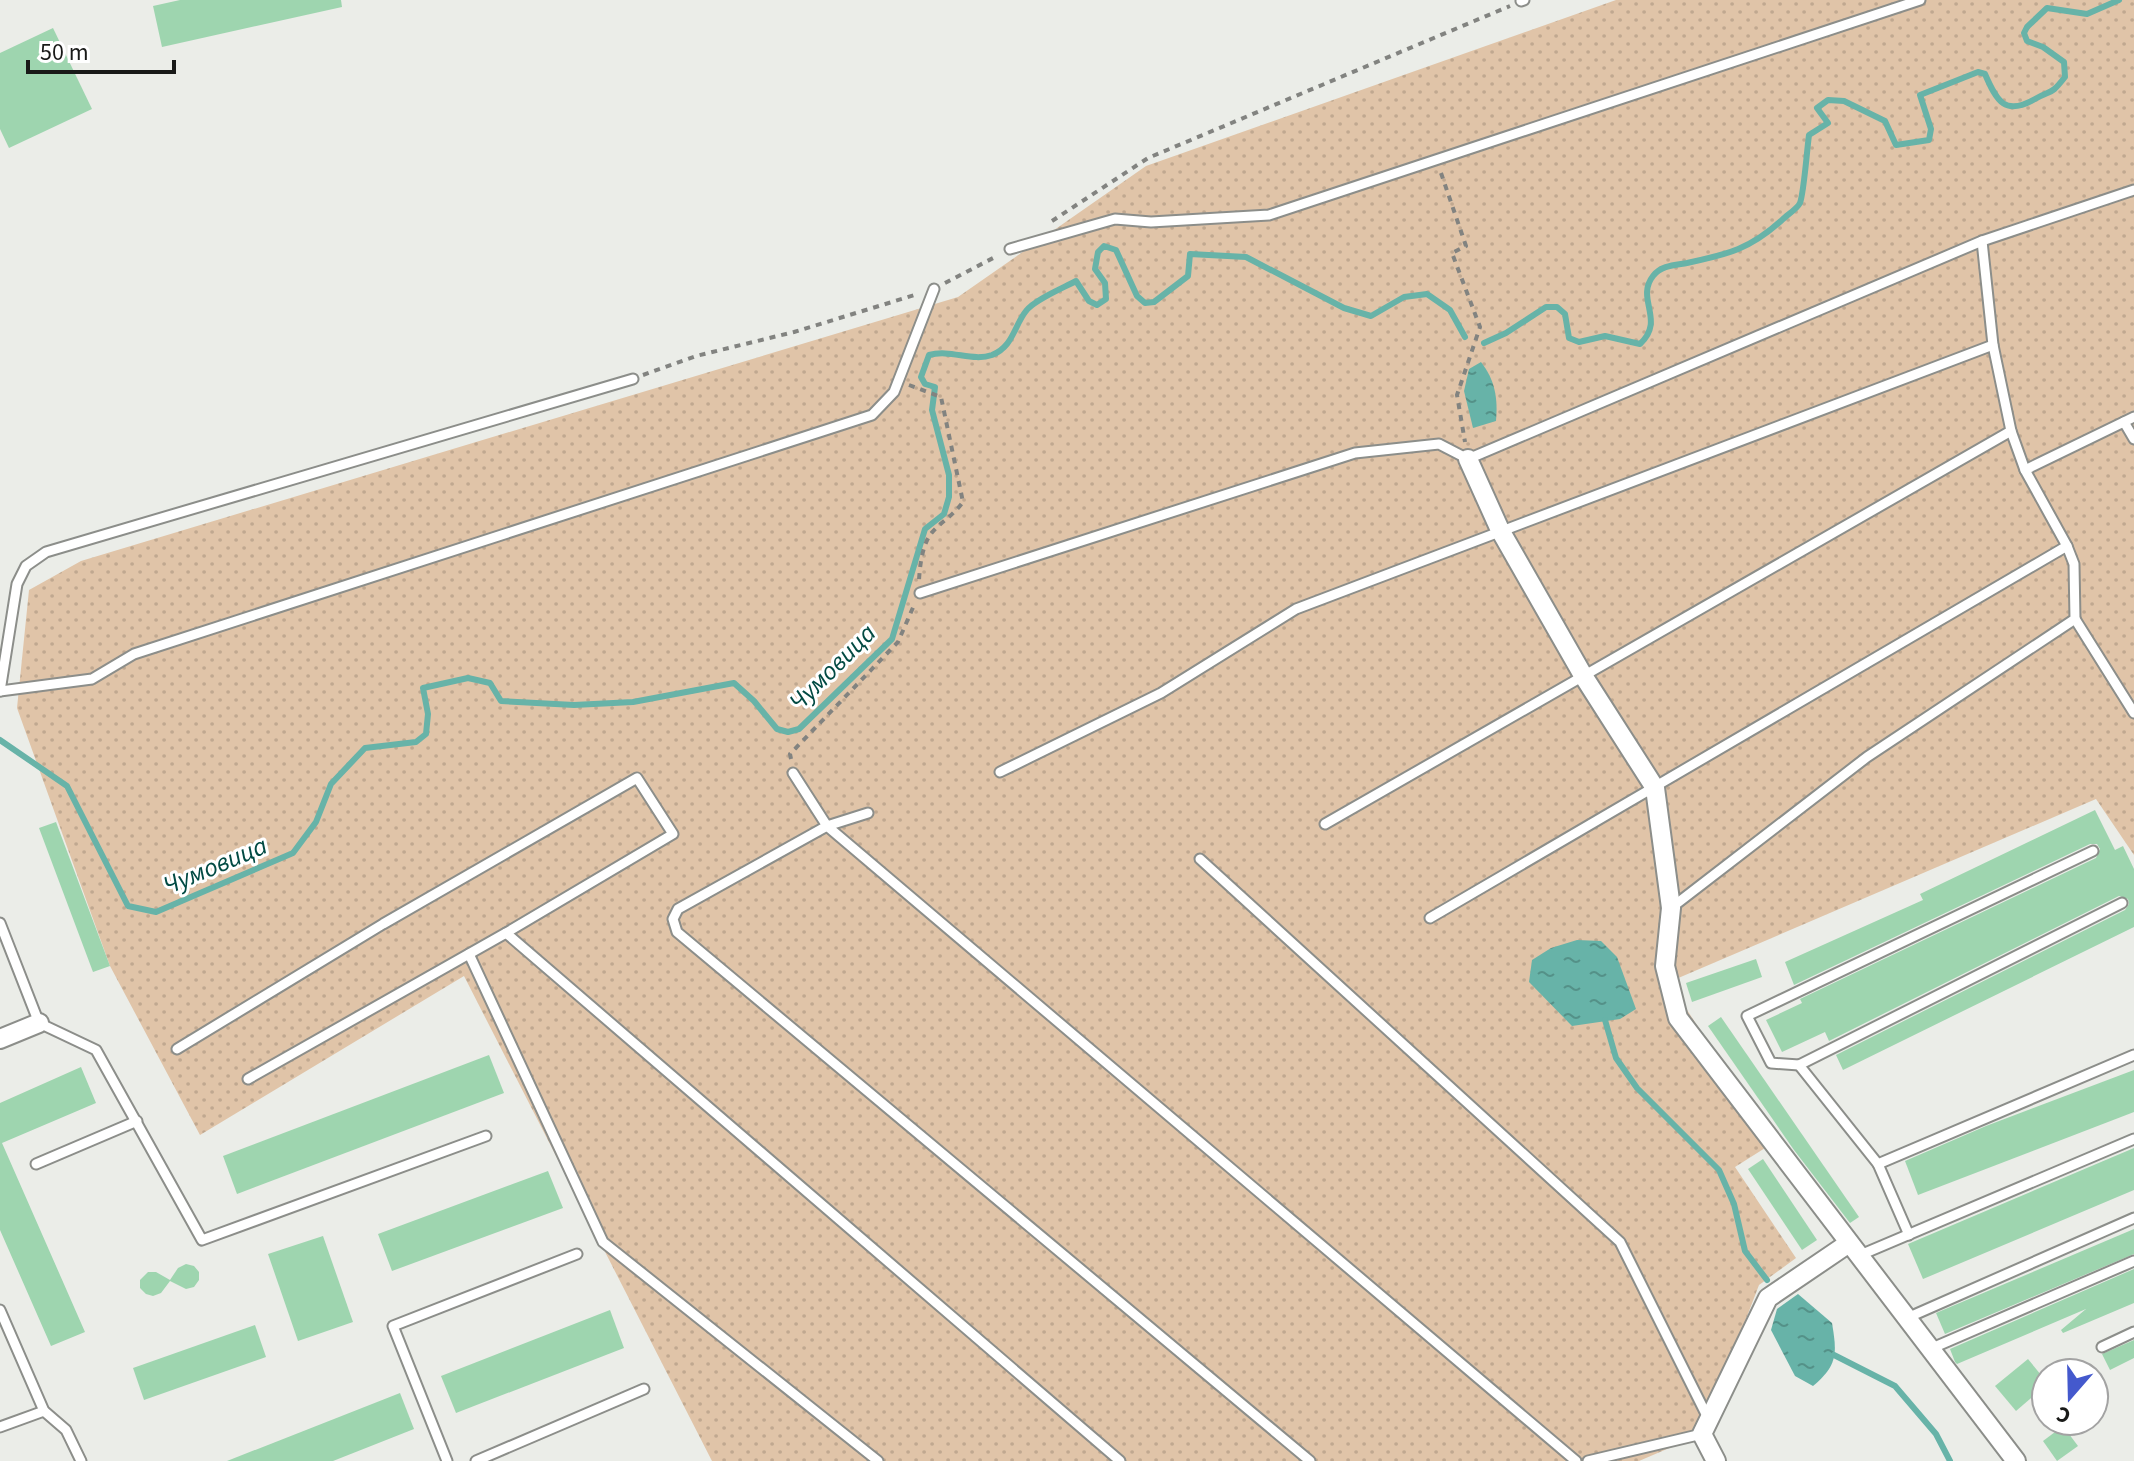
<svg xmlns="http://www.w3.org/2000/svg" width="2134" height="1461" font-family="'Source Sans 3',sans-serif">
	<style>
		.garden { fill: url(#garden-dots) }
		.water { fill: url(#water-ripples) }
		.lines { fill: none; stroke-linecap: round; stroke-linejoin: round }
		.stream { stroke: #67b3a8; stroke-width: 6 }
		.building { fill: #9ed5af }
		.lane-casing { stroke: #8c8e8a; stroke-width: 13 }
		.street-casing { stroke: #8c8e8a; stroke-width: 22 }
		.path { stroke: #828380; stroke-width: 4; stroke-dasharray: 6 6; stroke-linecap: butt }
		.lane { stroke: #fff; stroke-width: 9 }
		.street { stroke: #fff; stroke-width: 18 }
		.labels { text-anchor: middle; stroke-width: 6; stroke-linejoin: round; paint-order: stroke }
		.water-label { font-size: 26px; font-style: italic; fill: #024a43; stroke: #fff }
	</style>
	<defs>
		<pattern id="garden-dots" width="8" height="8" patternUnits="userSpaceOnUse" patternTransform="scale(2)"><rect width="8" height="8" fill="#e0c4a8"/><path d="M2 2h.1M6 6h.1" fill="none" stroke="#c0a890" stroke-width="1.8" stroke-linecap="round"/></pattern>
		<pattern id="water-ripples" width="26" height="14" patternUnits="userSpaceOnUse" patternTransform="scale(2)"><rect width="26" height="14" fill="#67b3a8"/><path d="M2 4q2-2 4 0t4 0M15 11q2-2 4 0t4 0" fill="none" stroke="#549188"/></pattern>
	</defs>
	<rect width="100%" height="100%" fill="#ebede8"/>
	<path class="garden" d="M1616 0H2134V855L2096 799 1669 982 1773 1143 1735 1167 1796 1258 1759 1285 1702 1434 1639 1461H712L464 976 200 1135 110 966 17 708 29 590 81 561 958 297 1146 166Z"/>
	<g class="water">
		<path d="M1481 362C1495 380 1498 398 1496 421L1473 428 1464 391 1469 369Z"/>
		<path d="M1577 940 1601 941 1617 957 1636 1009 1620 1019 1572 1026 1529 982 1532 960 1551 948Z"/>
		<path d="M1798 1294 1832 1323C1837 1353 1838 1365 1813 1386L1795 1376 1771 1330 1777 1309Z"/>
	</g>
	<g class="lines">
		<g class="stream">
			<path d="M1484 343 1506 333 1546 307H1557L1565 314 1569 338 1579 342 1605 336 1640 344C1666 320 1635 299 1653 276 1661 265 1676 265 1687 263 1729 254 1750 249 1782 220 1787 215 1797 209 1800 203 1804 192 1807 149 1809 135L1828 123 1817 108 1828 100 1844 101 1885 121 1896 145 1929 140 1931 129 1920 95 1978 72 1985 74C1997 102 2005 116 2035 99 2053 89 2050 96 2065 77L2064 62 2043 47 2027 41 2024 33 2027 27 2047 8 2087 14 2119 0"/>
			<path d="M0 740 67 786 128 906 156 912 293 853 316 822 331 784 365 748 416 742 426 734 428 714 423 688 468 678 490 683 501 701 574 705 633 702 734 683 754 701 777 729 788 732 799 729 892 639 925 529 944 514 949 497V475L932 410 935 387 925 384 921 377 929 355C951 349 972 362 992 355 1013 347 1014 326 1026 311 1034 300 1063 288 1076 281L1089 301 1097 305 1106 299 1105 283 1095 269 1098 252 1104 246 1116 250 1137 296 1145 303 1154 302 1188 276 1190 254 1246 257 1344 308 1371 316 1404 297 1427 294 1450 310 1465 337"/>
			<path d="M1605 1020 1616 1058 1637 1088 1719 1170 1734 1204 1745 1251 1767 1280"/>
			<path d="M1834 1355 1895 1386 1936 1434 1950 1461"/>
		</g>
	</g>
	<g class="building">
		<path d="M180 0H341L342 7 162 47 153 6Z"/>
		<path d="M53 28 92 109 9 148 0 129V53Z"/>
		<path d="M2095 810 2115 850 2123 846 2134 869V927L1843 1070 1836 1055 2125 910 2129 904 2128 899 2119 896 1829 1041 1825 1032 1782 1052 1766 1020 1802 1003 1800 999 2096 858 2100 849 2097 844H2090L1794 985 1785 962 1923 900 1920 894Z"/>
		<path d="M56 822 110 966 93 972 39 828Z"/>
		<path d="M1756 959 1762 977 1692 1002 1686 983Z"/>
		<path d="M1721 1017 1859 1217 1850 1223 1794 1150 1708 1026Z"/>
		<path d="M489 1055 504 1093 237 1194 223 1156Z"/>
		<path d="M81 1067 96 1103 2 1143 85 1332 51 1346 0 1230V1103Z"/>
		<path d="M2134 1070V1112L1918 1195 1905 1161 1986 1126Z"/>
		<path d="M2134 1148V1190L1923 1279 1908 1244Z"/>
		<path d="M1763 1159 1817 1240 1802 1250 1748 1169Z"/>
		<path d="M548 1171 563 1208 392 1271 378 1234Z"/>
		<path d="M2134 1229V1254L1945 1334 1936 1313Z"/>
		<path d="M323 1236 353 1322 298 1341 268 1254Z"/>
		<path d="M186 1264 194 1266 199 1272V1280L194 1287 186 1289 170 1281 161 1293 153 1296 146 1294 140 1288V1280L148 1272H156L170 1280 178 1268Z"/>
		<path d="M2134 1269V1303L2063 1333 2061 1330 2086 1309 1957 1364 1955 1362 1950 1349Z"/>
		<path d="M610 1310 624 1348 456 1413 441 1376Z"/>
		<path d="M255 1325 266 1357 144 1400 133 1368Z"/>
		<path d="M2134 1340V1358L2110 1370 2102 1354Z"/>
		<path d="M2028 1359 2046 1381V1385L2016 1411 1995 1386Z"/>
		<path d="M400 1393 414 1429 333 1461H227Z"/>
		<path d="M2063 1426 2078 1446 2057 1461 2043 1441Z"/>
	</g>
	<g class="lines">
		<g class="lane-casing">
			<g id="lane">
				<path d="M1521 1 1524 0"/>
				<path d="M1010 249 1115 219 1151 222 1269 215 1920 0"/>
				<path d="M2124 422 2134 439"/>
				<path d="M2025 470 2134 417"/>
				<path d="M920 593 1355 453 1439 444 1468 459 1982 241 2134 190"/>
				<path d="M2075 619 2134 713"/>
				<path d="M0 691 92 679 134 654 872 415 894 392 934 289"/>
				<path d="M0 691 17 584 26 566 46 552 633 379"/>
				<path d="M1000 772 1161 693 1296 609 1993 345"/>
				<path d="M793 773 827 826 1576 1461"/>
				<path d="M868 813 827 826 678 909 673 919 677 932 1310 1461"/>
				<path d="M1325 824 2011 431"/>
				<path d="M1200 859 1620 1242 1709 1420"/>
				<path d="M1671 908 1867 757 2075 619 2074 564 2067 546 2025 470 2011 431 1993 345 1982 241"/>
				<path d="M1430 918 2067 546"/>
				<path d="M0 923 39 1023 96 1050 202 1240 486 1136"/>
				<path d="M469 954 603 1242 878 1461"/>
				<path d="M177 1049 383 924 637 778 673 834 506 933"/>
				<path d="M1799 1065 1771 1063 1747 1016 2093 851"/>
				<path d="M248 1079 506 933 1120 1461"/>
				<path d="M36 1164 137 1121"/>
				<path d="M1878 1164 1799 1065 2122 903"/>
				<path d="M1909 1235 1878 1164 2134 1055"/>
				<path d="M1858 1256 2134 1139"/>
				<path d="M0 1310 44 1411 66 1430 81 1461"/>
				<path d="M1907 1318 2134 1218"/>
				<path d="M2102 1347 2134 1332"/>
				<path d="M1930 1349 2134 1261"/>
				<path d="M0 1427 44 1411"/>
				<path d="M447 1461 393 1326 577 1254"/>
				<path d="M476 1461 644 1389"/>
				<path d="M1588 1461 1702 1434"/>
			</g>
		</g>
		<g class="street-casing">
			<g id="street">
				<path d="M1468 459 1500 530 1584 677 1655 788 1671 908 1665 966 1678 1018 2016 1461"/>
				<path d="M0 1039 39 1023"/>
				<path d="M1716 1461 1702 1434 1768 1298 1849 1243"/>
			</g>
		</g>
		<g class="path">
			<path d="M1441 173 1466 246 1452 253 1480 327 1457 395 1465 442"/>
			<path d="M1052 221 1148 158 1510 6"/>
			<path d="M945 283 997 256"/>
			<path d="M643 375 696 356 794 332 918 294"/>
			<path d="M909 385 941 397 963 502C953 516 938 524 930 535 922 547 920 565 919 580"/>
			<path d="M791 759 790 754 898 642 915 603"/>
		</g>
		<use href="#lane" class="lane"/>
		<use href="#street" class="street"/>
	</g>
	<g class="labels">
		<g class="water-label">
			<text transform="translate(832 667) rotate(-45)" y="9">Чумовица</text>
			<text transform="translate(215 865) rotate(-23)" y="9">Чумовица</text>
		</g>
	</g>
	<g transform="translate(2070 1397) rotate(200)"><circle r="38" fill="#ffffff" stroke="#a3a3a3" stroke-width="2"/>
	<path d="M0-6L14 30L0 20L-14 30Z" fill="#4459cd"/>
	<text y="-12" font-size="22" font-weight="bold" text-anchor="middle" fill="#191a18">С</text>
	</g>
	<path d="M28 60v12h146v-12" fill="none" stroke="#191a18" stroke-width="4"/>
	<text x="40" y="60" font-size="24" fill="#191a18" stroke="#ffffff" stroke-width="6" paint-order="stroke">50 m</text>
</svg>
